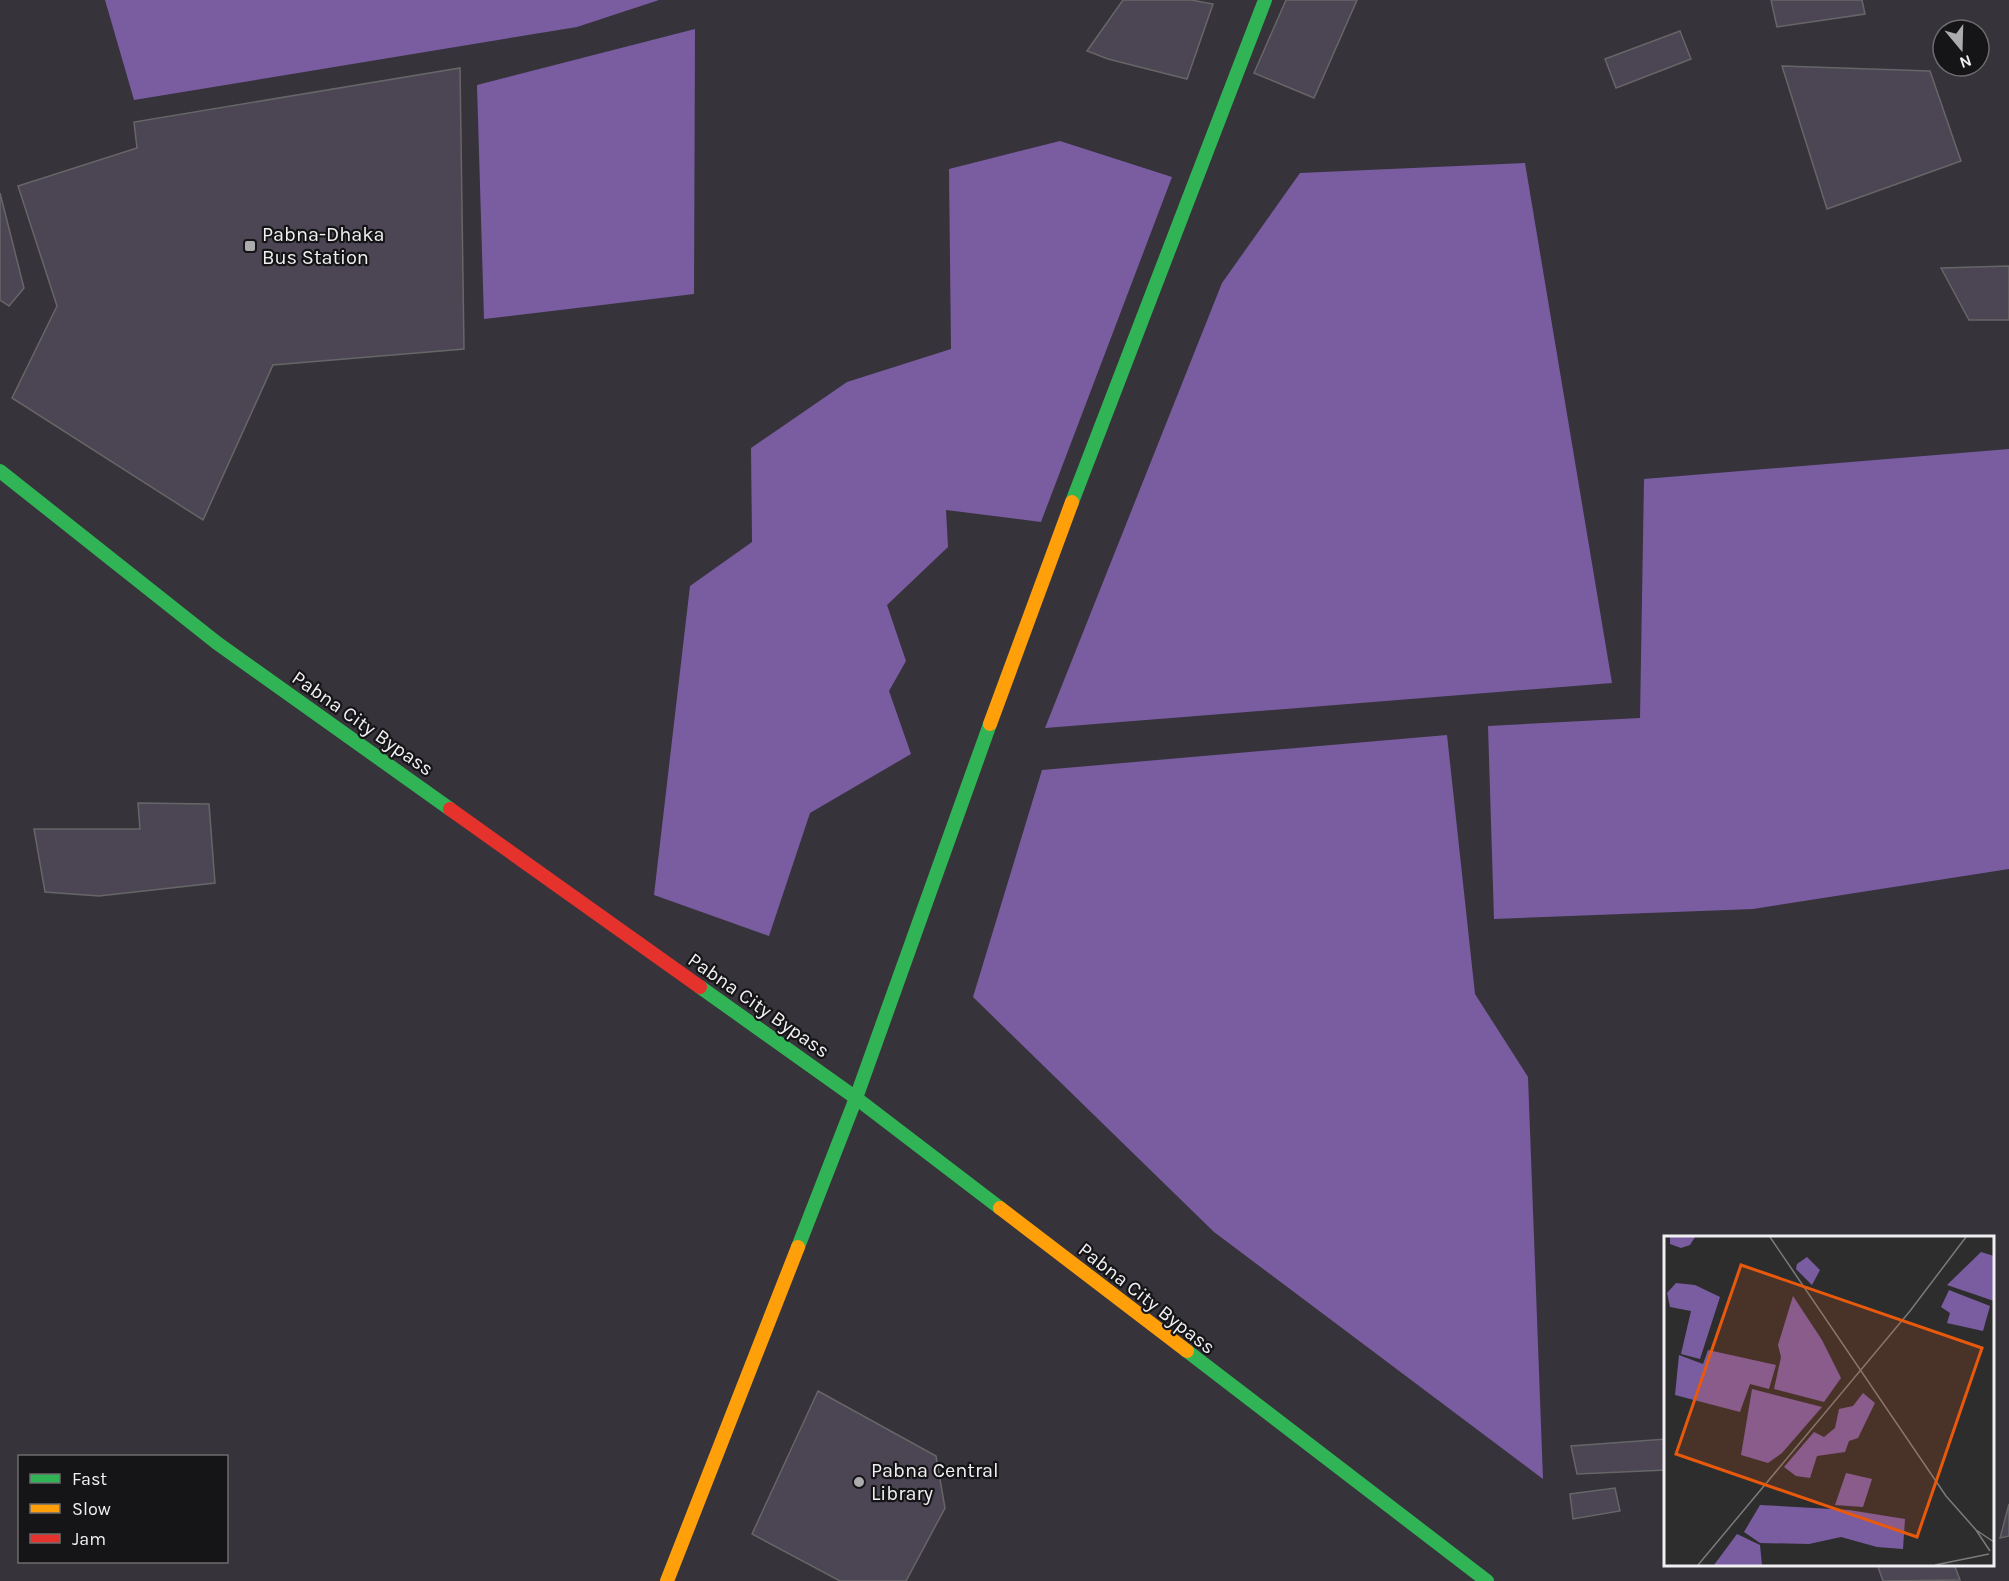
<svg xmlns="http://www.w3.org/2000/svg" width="2009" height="1581" font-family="Karla,sans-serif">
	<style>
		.built { fill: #36333b; fill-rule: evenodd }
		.water { fill: #7a5da1 }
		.building { fill: #4c4654; stroke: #666667; stroke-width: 1.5 }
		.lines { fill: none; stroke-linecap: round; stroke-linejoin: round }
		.fast { stroke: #30b455; stroke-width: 14 }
		.slow { stroke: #ff9f0a; stroke-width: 14 }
		.jam { stroke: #e5322d; stroke-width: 14 }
		.poi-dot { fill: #acabad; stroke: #151416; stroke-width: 2 }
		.labels { text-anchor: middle; stroke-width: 4.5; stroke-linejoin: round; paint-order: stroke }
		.poi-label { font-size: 20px; fill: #f0eff1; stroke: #151416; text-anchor: start }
		.street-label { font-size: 20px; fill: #f0eff1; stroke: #151416 }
		.inset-road { fill: none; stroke: #7b7b7c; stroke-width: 1.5 }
		.view { fill: #e8590c; fill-opacity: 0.15; stroke: #e8590c; stroke-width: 3 }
		.inset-edge { fill: none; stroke: #f0eff1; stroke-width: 3 }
	</style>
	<rect width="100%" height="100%" fill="#2d2d2e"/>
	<path class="built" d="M0 0H2009V1581H0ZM1943 30H1979V66H1943ZM1666 1238H1992V1564H1666ZM20 1456H226V1562H20Z"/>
	<g class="water">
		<path d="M105 0H659L577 27 134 100Z"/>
		<path d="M695 29 694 294 484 319 477 85Z"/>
		<path d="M1060 141 1172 177 1041 522 946 510 948 547 887 605 906 661 889 691 911 754 810 813 769 936 654 895 690 586 752 542 751 448 847 382 951 349 949 169Z"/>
		<path d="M1525 163 1612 683 1045 728 1222 283 1300 173Z"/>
		<path d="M2009 449V869L1753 909 1494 919 1488 726 1640 718 1644 479Z"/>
		<path d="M1447 735 1475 994 1528 1077 1543 1479 1214 1232 973 997 1042 770Z"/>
	</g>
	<g class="building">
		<path d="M1123 0H1191L1213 4 1187 79 1108 59 1087 51Z"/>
		<path d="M1286 0H1357L1314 98 1254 73Z"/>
		<path d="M1771 0H1862L1865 14 1777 27Z"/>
		<path d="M1680 31 1691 59 1616 88 1605 59Z"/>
		<path d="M1782 66 1930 71 1961 161 1827 209Z"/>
		<path d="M460 68 464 349 273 365 203 520 12 398 57 306 18 186 137 148 134 122Z"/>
		<path d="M0 193 24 288 9 306 0 300Z"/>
		<path d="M2009 266V320H1969L1941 268Z"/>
		<path d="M138 803 209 804 215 883 99 896 45 892 34 829H140Z"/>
		<path d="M818 1391 936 1456 945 1508 906 1581H840L752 1534Z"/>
		<path d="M1666 1439V1470L1577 1474 1571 1446Z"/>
		<path d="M1615 1488 1620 1511 1573 1519 1570 1494Z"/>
		<path d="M2009 1504V1536L2000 1538Z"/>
		<path d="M1877 1564H1954L1960 1580 1883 1581Z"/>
	</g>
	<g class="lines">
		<g class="fast">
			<path d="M0 471 217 643 450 809"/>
			<path d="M1072 502 1265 0"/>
			<path d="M700 987 856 1098 1000 1208"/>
			<path d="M798 1247 856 1098 990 724"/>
			<path d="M1187 1351 1487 1581"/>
		</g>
		<g class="slow">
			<path d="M990 724 1072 502"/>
			<path d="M1000 1208 1187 1351"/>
			<path d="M667 1581 798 1247"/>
		</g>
		<path class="jam" d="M450 809 700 987"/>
	</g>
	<g class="poi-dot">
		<rect x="244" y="240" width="12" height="12" rx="3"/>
		<circle cx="859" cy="1482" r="6"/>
	</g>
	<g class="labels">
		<g class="poi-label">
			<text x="262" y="241">Pabna-Dhaka<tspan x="262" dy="23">Bus Station</tspan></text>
			<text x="871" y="1477">Pabna Central<tspan x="871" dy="23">Library</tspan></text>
		</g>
		<g class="street-label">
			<text transform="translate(363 723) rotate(35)" y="7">Pabna City Bypass</text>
			<text transform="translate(759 1005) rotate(35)" y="7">Pabna City Bypass</text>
			<text transform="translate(1147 1298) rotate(38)" y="7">Pabna City Bypass</text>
		</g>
	</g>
	<g transform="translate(1664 1236)">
		<rect width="330" height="330" fill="#2d2d2e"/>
		<path d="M6 1H31L26 9 17 12 6 8ZM317 16 330 20V65L283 49ZM143 21 156 34 148 49 132 33 133 28ZM12 47 31 49 56 61 36 123 17 118 27 75 6 71 3 57ZM285 54 326 70 319 95 283 87 286 77 277 71ZM129 60 158 104 177 142 160 166 110 153 117 121 114 109ZM44 114 112 129 105 153 86 148 76 176 11 159 15 119 39 128ZM88 153 158 171 118 217 104 227 77 219ZM199 157 211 167 194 202 185 205 181 216 153 220 146 242 132 240 120 231 150 196 160 201 171 192 175 173 189 170ZM182 237 208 243 199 271 171 269ZM96 269 185 274 241 283 239 313 213 311 177 301 145 308 96 307 80 296ZM73 298 96 309 98 329H50Z" fill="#7a5da1"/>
		<path class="inset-road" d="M106 1 282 260 312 294 330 306M312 294 326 315M34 329 246 75 302 1M271 329 325 318"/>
		<path class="view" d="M77 29 318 112 253 301 12 218Z"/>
		<rect width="330" height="330" class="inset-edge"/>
	</g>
	<rect x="18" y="1455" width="210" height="108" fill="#151416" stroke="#6d6c6e" stroke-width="1.5"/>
	<rect x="30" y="1474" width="30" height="9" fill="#30b455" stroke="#6d6c6e" stroke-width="1.5"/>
	<text x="72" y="1485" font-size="18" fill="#f0eff1">Fast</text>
	<rect x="30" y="1504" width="30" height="9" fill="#ff9f0a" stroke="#6d6c6e" stroke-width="1.5"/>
	<text x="72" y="1515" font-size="18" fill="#f0eff1">Slow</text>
	<rect x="30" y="1534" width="30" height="9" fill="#e5322d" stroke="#6d6c6e" stroke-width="1.5"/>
	<text x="72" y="1545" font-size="18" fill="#f0eff1">Jam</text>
	<g transform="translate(1961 48) rotate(161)"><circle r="28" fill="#151416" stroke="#6d6c6e" stroke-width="1.5"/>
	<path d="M0-4.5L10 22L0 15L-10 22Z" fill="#acabad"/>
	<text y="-9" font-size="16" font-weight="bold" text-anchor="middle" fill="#f0eff1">N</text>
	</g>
</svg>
